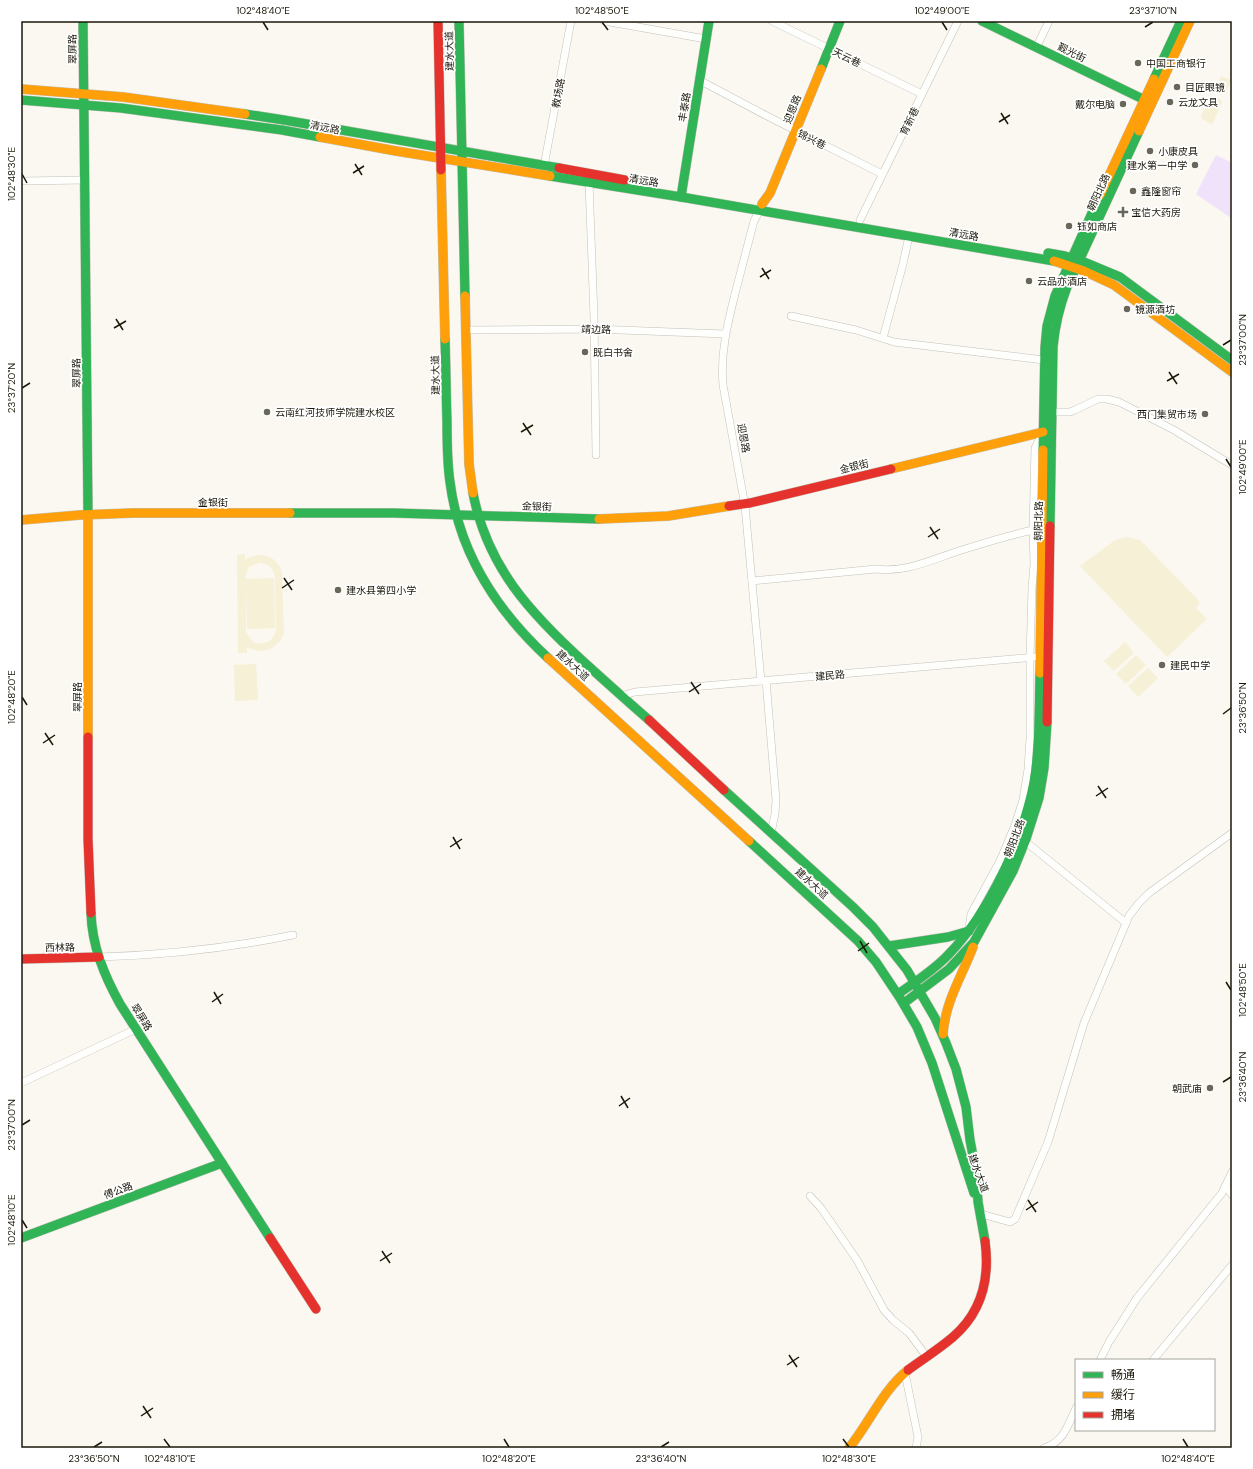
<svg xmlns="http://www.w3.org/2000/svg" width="1253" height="1469" font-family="'DM Sans','Noto Sans SC',sans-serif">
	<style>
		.green { fill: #f6f0d7; fill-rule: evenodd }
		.water { fill: #f0e2fa }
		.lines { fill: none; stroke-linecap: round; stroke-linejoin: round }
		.street-casing { stroke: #c3c1b7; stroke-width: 8 }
		.fast-casing { stroke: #c3c1b7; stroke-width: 10 }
		.slow-casing { stroke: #c3c1b7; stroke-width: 10 }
		.jam-casing { stroke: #c3c1b7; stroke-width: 10 }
		.street { stroke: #fefefd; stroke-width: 7 }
		.fast { stroke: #30b455; stroke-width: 9 }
		.slow { stroke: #ff9f0a; stroke-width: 9 }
		.jam { stroke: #e5322d; stroke-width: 9 }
		.ticks { fill: none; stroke: #1b180a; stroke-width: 1.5 }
		.poi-dot { fill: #69665a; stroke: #fff; stroke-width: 1.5 }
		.labels { text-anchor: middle; stroke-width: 3.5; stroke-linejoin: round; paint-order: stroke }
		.street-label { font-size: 10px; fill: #1b180a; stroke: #fff }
		.poi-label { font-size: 10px; fill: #1b180a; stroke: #fff; text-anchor: start }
		.neatline { fill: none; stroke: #1b180a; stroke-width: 1.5 }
		.ticks-label { font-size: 10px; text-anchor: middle; fill: #1b180a }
	</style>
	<rect width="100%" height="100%" fill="#faf8f0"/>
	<g class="green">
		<path d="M1221 76 1231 80 1226 92 1223 94 1215 89Z"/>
		<path d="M1213 96 1221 100 1222 102 1213 123 1211 124 1202 119 1201 116 1211 97Z"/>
		<path d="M1125 537 1140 540 1200 602 1196 608 1207 619 1167 657 1080 566 1114 541Z"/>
		<path d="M245 554V560C259 550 277 555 282 572L284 634C277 650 262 655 247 647V653H238L237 555ZM259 563C268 563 274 568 275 577L276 632 271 640 265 643 258 644 252 641 246 632V574L249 567Z"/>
		<path d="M274 578 275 628 247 629 246 579Z"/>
		<path d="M1125 642 1134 653 1114 671 1104 661Z"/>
		<path d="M1136 655 1146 665 1126 684 1116 674Z"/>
		<path d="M256 664 258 700 235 701 234 665Z"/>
		<path d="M1148 668 1158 678 1138 697 1128 686Z"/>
	</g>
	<path class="water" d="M1216 155 1232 163V215L1231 218 1196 194Z"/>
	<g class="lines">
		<g class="street-casing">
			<g id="street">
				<path d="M604 21 706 39"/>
				<path d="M772 21 922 94"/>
				<path d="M1039 42 1049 21"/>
				<path d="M699 80 767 116 882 174"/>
				<path d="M544 166 571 21"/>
				<path d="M21 181 85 180"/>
				<path d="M589 182 594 317 596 455"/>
				<path d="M761 208 754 221C748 244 742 267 736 290 728 322 720 352 723 385L745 506 761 681"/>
				<path d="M860 220 958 21"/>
				<path d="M791 316 856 330 894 342 1044 360"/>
				<path d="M467 330 594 329 725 334"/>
				<path d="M883 338 903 264 909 236"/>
				<path d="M1051 412H1070L1075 410 1098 399H1107L1119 402 1174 430 1232 465"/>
				<path d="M752 581 876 569C908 573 935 558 965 549 987 542 1010 535 1033 530"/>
				<path d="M766 680 776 800 775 814 771 833"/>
				<path d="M621 696 635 692 1035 657"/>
				<path d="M1026 842 1126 923"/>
				<path d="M969 928 971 914 1000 861 1015 825 1023 800 1028 769 1030 738V657L1032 588 1034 564 1033 530 1035 448 1041 436"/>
				<path d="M99 957C164 955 229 948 293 935"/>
				<path d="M21 1083 136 1029"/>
				<path d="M1226 1186 1232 1195"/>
				<path d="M810 1196 821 1208 857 1260 884 1310 893 1320 909 1333 927 1357"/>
				<path d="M981 1214 1010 1222 1015 1219 1048 1142 1084 1023 1129 916 1139 903 1149 893 1232 833"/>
				<path d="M1100 1360 1109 1342 1137 1298 1222 1193 1232 1172"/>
				<path d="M1153 1360 1232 1265"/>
				<path d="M905 1373 918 1437 916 1448"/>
				<path d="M1044 1448C1064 1442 1068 1425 1076 1408"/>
			</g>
		</g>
		<g class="fast-casing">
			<g id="fast">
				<path d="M83 21 88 515"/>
				<path d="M459 21 465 296"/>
				<path d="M982 21 1151 103"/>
				<path d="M821 69 840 21"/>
				<path d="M1154 79 1181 21"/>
				<path d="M21 100 121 108 282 130 320 137"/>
				<path d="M245 114 284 120 559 168"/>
				<path d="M550 176 681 197 1054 261"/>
				<path d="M681 197 709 21"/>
				<path d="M1048 253 1065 256 1084 262 1120 277 1232 360"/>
				<path d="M445 339C446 367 446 394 447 421 447 441 447 462 450 482 459 553 496 610 548 658"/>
				<path d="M1043 450 1045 347 1047 326 1055 296 1100 195"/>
				<path d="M473 493C487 567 531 614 585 663 606 682 627 701 649 720"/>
				<path d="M290 513H393L599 519"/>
				<path d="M1050 526 1053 347C1055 325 1059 308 1067 287L1139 131"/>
				<path d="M724 790 853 907 873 927 907 970 935 1018 946 1043 956 1069 966 1107 970 1140 976 1172 978 1202 985 1241"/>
				<path d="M749 841 858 941 876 962 900 998 917 1027 932 1063 974 1193"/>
				<path d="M91 913C92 946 104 975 120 1004L270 1238"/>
				<path d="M889 946 948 937 969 931"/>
				<path d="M898 994C915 982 934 970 948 955 989 913 1023 839 1034 782 1040 746 1039 709 1040 673"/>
				<path d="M904 1003 949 969 974 942 1013 871 1026 839 1039 798 1044 768 1047 722"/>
				<path d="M21 1238 222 1163"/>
			</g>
		</g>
		<g class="slow-casing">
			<g id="slow">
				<path d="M21 89 123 97 245 114"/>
				<path d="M1139 131 1190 21"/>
				<path d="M320 137 396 151 550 176"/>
				<path d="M441 170 445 339"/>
				<path d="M1100 195 1154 79"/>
				<path d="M762 204 770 193 821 69"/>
				<path d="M1054 261 1084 271 1114 285 1232 372"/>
				<path d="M465 296 469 464 473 493"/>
				<path d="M891 469 1043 432"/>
				<path d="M88 515V737"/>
				<path d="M599 519 668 516 729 506"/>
				<path d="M21 520 80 515 133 513H290"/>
				<path d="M548 658 749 841"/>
				<path d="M1040 673 1043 450"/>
				<path d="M943 1034C945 1002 962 976 973 947"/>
				<path d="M849 1448C870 1422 882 1391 908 1370"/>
			</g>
		</g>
		<g class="jam-casing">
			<g id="jam">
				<path d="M438 21 441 170"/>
				<path d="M559 168 625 180"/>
				<path d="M729 506 750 503 891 469"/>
				<path d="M649 720 724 790"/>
				<path d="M1047 722 1050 526"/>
				<path d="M88 737V839L91 913"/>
				<path d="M21 959 99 957"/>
				<path d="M270 1238 316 1309"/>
				<path d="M908 1370C923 1359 939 1349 953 1337 982 1312 990 1278 985 1241"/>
			</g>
		</g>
		<use href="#street" class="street"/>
		<use href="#fast" class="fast"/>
		<use href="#slow" class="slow"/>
		<use href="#jam" class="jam"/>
	</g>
	<path class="ticks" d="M263 22 268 30M602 22 608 30M942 22 947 30M1145 27 1153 22M1001 113 1008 124M999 122 1010 115M355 164 362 175M353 173 364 166M22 174 27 183M762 268 769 279M760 277 771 270M116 319 123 330M114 328 126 321M1223 345 1231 340M1169 372 1177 384M1167 381 1179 374M22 388 30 383M523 423 531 435M521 432 533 425M1226 459 1231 467M930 527 938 539M928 537 940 529M284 578 292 590M282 588 294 580M691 682 699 694M689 692 701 684M22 697 27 705M1223 714 1231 708M45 733 53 745M43 743 55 735M1098 786 1106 798M1096 796 1108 788M453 837 460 849M450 847 462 839M860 941 867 953M858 951 869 943M1226 982 1231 990M214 992 221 1004M212 1002 223 994M1223 1082 1231 1077M621 1096 628 1108M619 1106 630 1098M22 1125 30 1120M1028 1200 1036 1212M1026 1210 1038 1202M22 1220 27 1228M382 1251 390 1263M380 1261 392 1253M789 1355 797 1367M787 1365 799 1357M143 1406 151 1418M141 1416 153 1408M164 1439 170 1447M504 1439 509 1447M843 1439 849 1447M1183 1439 1188 1447M94 1447 102 1442M661 1447 669 1442"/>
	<g class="poi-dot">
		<circle cx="1138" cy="63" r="4"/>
		<circle cx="1177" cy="87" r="4"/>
		<circle cx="1170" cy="102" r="4"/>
		<circle cx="1123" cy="104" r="4"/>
		<circle cx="1150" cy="151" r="4"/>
		<circle cx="1195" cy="165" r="4"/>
		<circle cx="1133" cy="191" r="4"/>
		<path d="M1121 206h4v4h4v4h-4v4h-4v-4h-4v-4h4z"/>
		<circle cx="1069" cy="226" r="4"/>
		<circle cx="1029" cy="281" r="4"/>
		<circle cx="1127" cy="309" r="4"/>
		<circle cx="585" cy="352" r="4"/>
		<circle cx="267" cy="412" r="4"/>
		<circle cx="1205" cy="414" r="4"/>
		<circle cx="338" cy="590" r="4"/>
		<circle cx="1162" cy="665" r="4"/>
		<circle cx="1210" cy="1088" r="4"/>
	</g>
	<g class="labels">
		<g class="street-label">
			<text transform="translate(72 49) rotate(-91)" y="4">翠屏路</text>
			<text transform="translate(449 51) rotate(-91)" y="4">建水大道</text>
			<text transform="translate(1072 52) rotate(26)" y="4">觐光街</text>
			<text transform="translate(847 57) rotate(26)" y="4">天云巷</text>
			<text transform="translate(558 93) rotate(-80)" y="4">教场路</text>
			<text transform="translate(684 107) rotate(-81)" y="4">丰泰路</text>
			<text transform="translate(792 109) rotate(-68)" y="4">迎恩路</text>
			<text transform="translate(909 121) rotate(-64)" y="4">育新巷</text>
			<text transform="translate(325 127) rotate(11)" y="4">清远路</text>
			<text transform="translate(812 139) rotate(27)" y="4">锦兴巷</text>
			<text transform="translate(644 180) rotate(9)" y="4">清远路</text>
			<text transform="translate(1098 192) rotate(-65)" y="4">朝阳北路</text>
			<text transform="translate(964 234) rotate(10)" y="4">清远路</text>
			<text transform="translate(596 329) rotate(1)" y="4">靖边路</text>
			<text transform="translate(76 373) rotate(-91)" y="4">翠屏路</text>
			<text transform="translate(435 375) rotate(-91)" y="4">建水大道</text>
			<text transform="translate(744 438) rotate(80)" y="4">迎恩路</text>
			<text transform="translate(854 466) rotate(-14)" y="4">金银街</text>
			<text x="213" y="506">金银街</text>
			<text transform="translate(537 506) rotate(2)" y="4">金银街</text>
			<text transform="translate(1038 521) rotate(-89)" y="4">朝阳北路</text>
			<text transform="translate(573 665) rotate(42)" y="4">建水大道</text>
			<text transform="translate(830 675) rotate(-5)" y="4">建民路</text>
			<text transform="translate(77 697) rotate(-90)" y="4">翠屏路</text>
			<text transform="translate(1014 838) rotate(-69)" y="4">朝阳北路</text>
			<text transform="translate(812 883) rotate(42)" y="4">建水大道</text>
			<text transform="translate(60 947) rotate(-1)" y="4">西林路</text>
			<text transform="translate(142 1017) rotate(58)" y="4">翠屏路</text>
			<text transform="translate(979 1173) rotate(70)" y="4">建水大道</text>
			<text transform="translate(118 1190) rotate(-20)" y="4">傅公路</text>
		</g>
		<g class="poi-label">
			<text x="1146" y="67">中国工商银行</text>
			<text x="1185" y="91">目匠眼镜</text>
			<text x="1178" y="106">云龙文具</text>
			<text x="1115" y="108" text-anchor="end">戴尔电脑</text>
			<text x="1158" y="155">小康皮具</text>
			<text x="1187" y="169" text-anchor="end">建水第一中学</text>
			<text x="1141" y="195">鑫隆窗帘</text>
			<text x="1131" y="216">宝信大药房</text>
			<text x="1077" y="230">钰如商店</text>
			<text x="1037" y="285">云品亦酒店</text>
			<text x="1135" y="313">镜源酒坊</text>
			<text x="593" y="356">既白书舍</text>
			<text x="275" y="416">云南红河技师学院建水校区</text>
			<text x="1197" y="418" text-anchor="end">西门集贸市场</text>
			<text x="346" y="594">建水县第四小学</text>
			<text x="1170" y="669">建民中学</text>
			<text x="1202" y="1092" text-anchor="end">朝武庙</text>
		</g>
	</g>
	<rect width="1253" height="1469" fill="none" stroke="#ffffff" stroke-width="44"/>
	<rect x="1075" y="1359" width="140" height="72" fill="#ffffff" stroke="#a4a39d"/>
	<rect x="1083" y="1372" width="20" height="6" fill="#30b455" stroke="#a4a39d"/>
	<text x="1111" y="1379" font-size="12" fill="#1b180a">畅通</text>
	<rect x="1083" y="1392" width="20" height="6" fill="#ff9f0a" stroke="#a4a39d"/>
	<text x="1111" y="1399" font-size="12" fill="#1b180a">缓行</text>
	<rect x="1083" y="1412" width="20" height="6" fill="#e5322d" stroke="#a4a39d"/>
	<text x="1111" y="1419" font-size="12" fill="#1b180a">拥堵</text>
	<rect x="22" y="22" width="1209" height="1425" class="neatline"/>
	<g class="ticks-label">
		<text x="263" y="14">102°48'40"E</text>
		<text x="602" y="14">102°48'50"E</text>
		<text x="942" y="14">102°49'00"E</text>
		<text x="1153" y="14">23°37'10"N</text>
		<text transform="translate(11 174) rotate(-90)" y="4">102°48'30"E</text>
		<text transform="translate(1242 340) rotate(-90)" y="4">23°37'00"N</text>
		<text transform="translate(11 388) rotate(-90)" y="4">23°37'20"N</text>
		<text transform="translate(1242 467) rotate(-90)" y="4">102°49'00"E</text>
		<text transform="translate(11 697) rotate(-90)" y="4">102°48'20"E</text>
		<text transform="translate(1242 708) rotate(-90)" y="4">23°36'50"N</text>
		<text transform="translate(1242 990) rotate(-90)" y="4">102°48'50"E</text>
		<text transform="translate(1242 1077) rotate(-90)" y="4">23°36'40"N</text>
		<text transform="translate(11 1125) rotate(-90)" y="4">23°37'00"N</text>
		<text transform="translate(11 1220) rotate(-90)" y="4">102°48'10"E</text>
		<text x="94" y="1462">23°36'50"N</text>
		<text x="170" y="1462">102°48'10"E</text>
		<text x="509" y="1462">102°48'20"E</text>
		<text x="661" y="1462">23°36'40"N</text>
		<text x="849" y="1462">102°48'30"E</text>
		<text x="1188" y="1462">102°48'40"E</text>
	</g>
</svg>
